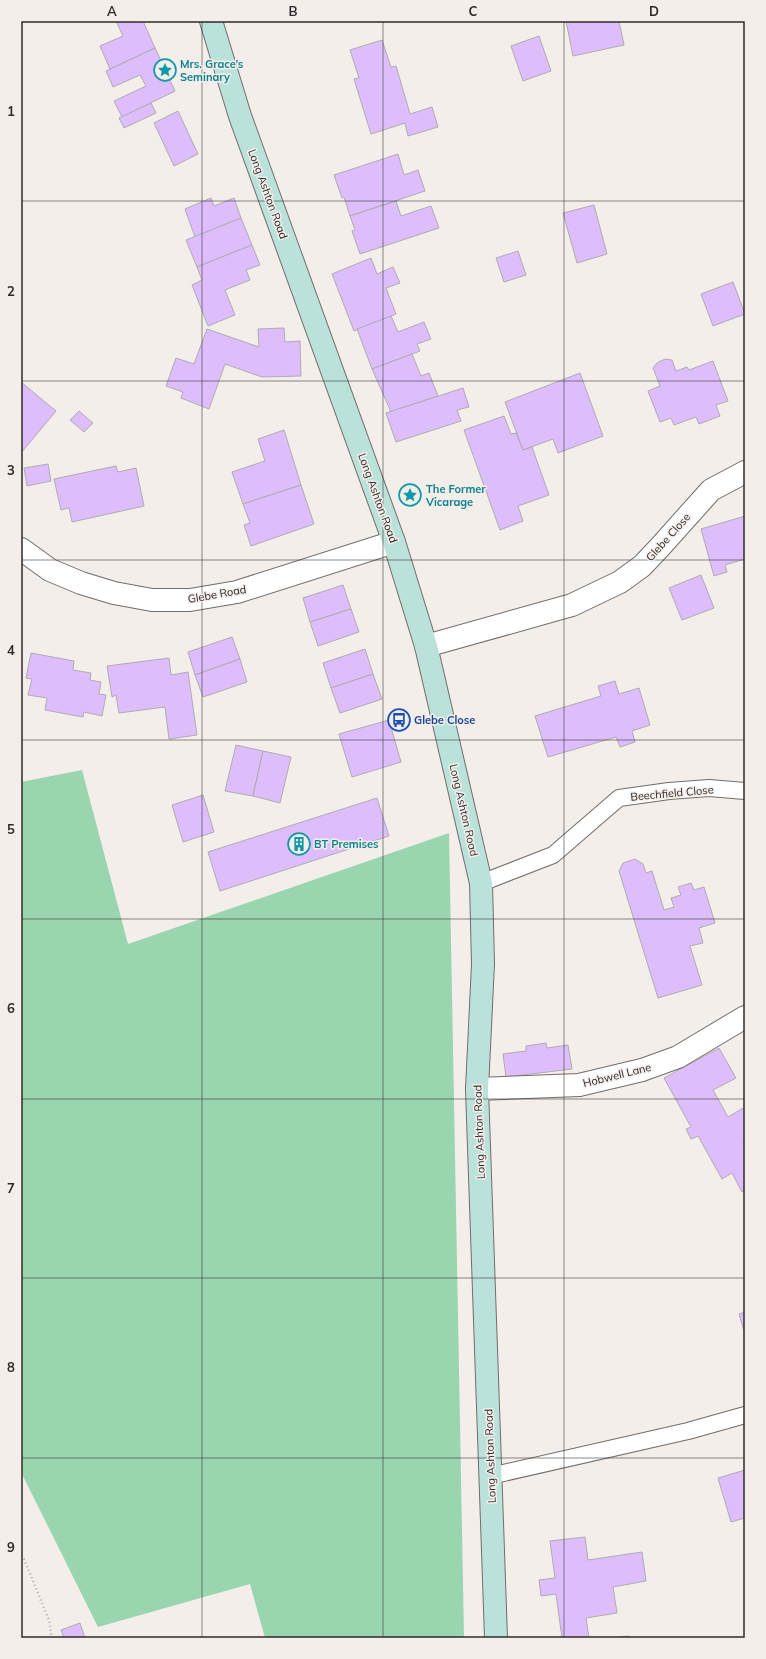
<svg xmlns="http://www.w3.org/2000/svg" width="766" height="1659" font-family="Mulish,sans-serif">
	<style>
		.green { fill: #99d5af }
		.building { fill: #debdfc; stroke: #aeacb1 }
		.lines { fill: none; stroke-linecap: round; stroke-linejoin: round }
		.lane-casing { stroke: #726d6a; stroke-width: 18 }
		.street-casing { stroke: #726d6a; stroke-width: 24 }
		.secondary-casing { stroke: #726d6a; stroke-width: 24 }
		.path { stroke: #b7b2b0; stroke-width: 2.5; stroke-dasharray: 1 3; stroke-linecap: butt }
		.lane { stroke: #fff; stroke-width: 16 }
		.street { stroke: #fff; stroke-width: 22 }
		.secondary { stroke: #bbe2da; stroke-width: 22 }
		.grid { fill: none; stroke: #2d2b2a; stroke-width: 1; stroke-opacity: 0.55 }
		.labels { text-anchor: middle; stroke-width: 3; stroke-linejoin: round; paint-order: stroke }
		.culture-label { font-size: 11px; font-weight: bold; fill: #0d838f; stroke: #f4eeeb; text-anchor: start }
		.street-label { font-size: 11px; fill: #2d2b2a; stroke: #f4eeeb }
		.transit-label { font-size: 11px; font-weight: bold; fill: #164399; stroke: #f4eeeb; text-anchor: start }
		.neatline { fill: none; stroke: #2d2b2a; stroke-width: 1.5 }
		.grid-label { font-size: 13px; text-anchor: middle; font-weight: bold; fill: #2d2b2a }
	</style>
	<rect width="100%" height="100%" fill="#f4eeeb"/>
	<path class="green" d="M82 770 128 944 449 833 464 1638H265L250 1584 98 1627 21 1472V782Z"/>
	<g class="building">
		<path d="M116 21H143L155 48 110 69 100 46 123 36Z"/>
		<path d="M566 21H619L624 45 573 56Z"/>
		<path d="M539 36 551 71 523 81 511 46Z"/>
		<path d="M382 40 391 67 396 66 410 114 432 107 438 127 408 136 405 123 371 134 354 79 359 78 350 50Z"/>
		<path d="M155 48 175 91 122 117 114 101 146 86 140 75 113 87 106 71Z"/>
		<path d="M151 103 156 113 124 128 119 118Z"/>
		<path d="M178 111 198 154 174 166 154 123Z"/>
		<path d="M398 154 404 175 418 170 425 191 350 216 344 197 342 198 334 175Z"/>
		<path d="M211 198 214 206 234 198 241 218 195 237 185 209Z"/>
		<path d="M396 201 401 216 431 206 439 228 360 254 352 231 355 230 350 216Z"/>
		<path d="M594 205 607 254 577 263 563 213Z"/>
		<path d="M241 218 252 245 197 267 186 240Z"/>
		<path d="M252 245 260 265 246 270 250 280 225 290 235 315 208 326 192 285 202 280 197 267Z"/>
		<path d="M518 251 526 275 504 282 496 258Z"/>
		<path d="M371 258 377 274 393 267 400 283 386 288 396 314 354 331 332 274Z"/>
		<path d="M733 282 745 314 713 326 701 294Z"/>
		<path d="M391 316 398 332 424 322 431 339 417 344 420 351 372 369 357 329Z"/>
		<path d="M284 328 285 342 300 341 301 376 262 377 225 364 209 409 181 398 183 392 166 386 176 358 194 364 207 329 259 347 258 329Z"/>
		<path d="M412 354 421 376 429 373 438 396 391 412 372 369Z"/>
		<path d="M665 359 672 360 676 371 687 367 689 370 713 361 728 401 716 405 720 416 699 424 696 417 674 425 671 418 660 422 648 391 660 386 653 368 657 363Z"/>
		<path d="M580 373 603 436 558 453 553 439 523 450 505 402Z"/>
		<path d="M21 382 56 411 21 453Z"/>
		<path d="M463 388 469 407 457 410 461 421 396 442 386 413Z"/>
		<path d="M79 411 93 423 84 432 70 420Z"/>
		<path d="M504 416 511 434 516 433 523 450 532 447 549 495 518 506 523 521 500 530 464 430Z"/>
		<path d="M284 430 301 485 243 504 232 472 265 461 258 439Z"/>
		<path d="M48 464 51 481 27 486 24 468Z"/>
		<path d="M116 466 118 472 136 468 144 506 72 522 69 508 61 510 54 479Z"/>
		<path d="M301 485 314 524 251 546 244 525 250 523 243 504Z"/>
		<path d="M745 516V559L725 565 727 572 714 576 701 529Z"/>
		<path d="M701 575 714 608 682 620 669 588Z"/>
		<path d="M343 585 351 609 310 622 303 598Z"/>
		<path d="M351 609 359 632 318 646 310 622Z"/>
		<path d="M232 637 240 659 195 675 188 652Z"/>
		<path d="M365 649 373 674 331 688 323 663Z"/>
		<path d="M31 653 74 661 73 670 91 673 90 680 101 682 99 694 106 695 102 716 84 712 83 717 45 710 47 698 28 695 32 679 26 678Z"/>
		<path d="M169 658 171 675 188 672 197 735 169 739 165 707 119 713 116 695 112 697 107 666Z"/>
		<path d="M240 659 247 682 203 697 195 675Z"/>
		<path d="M373 674 382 699 340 713 331 688Z"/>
		<path d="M615 681 619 694 639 688 650 725 632 731 635 742 620 747 616 737 548 757 535 716 601 696 598 686Z"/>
		<path d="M389 720 401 762 352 777 339 734Z"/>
		<path d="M236 745 263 751 253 796 225 791Z"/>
		<path d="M263 751 291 757 280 803 253 796Z"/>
		<path d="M203 795 214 832 183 842 172 805Z"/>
		<path d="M377 798 389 836 220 891 208 852Z"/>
		<path d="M635 859 643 864 646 873 652 871 664 910 674 907 671 898 681 895 678 887 691 883 694 890 704 887 715 923 699 928 703 943 690 946 702 985 658 998 619 871 623 863Z"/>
		<path d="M546 1043 547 1048 568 1045 572 1069 506 1077 503 1054 526 1051V1046Z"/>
		<path d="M719 1048 736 1078 713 1090 728 1117 745 1107V1142L743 1143 745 1147V1190L742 1192 732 1173 722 1179 698 1136 691 1139 686 1129 691 1127 664 1078Z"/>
		<path d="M745 1312V1331H744L739 1314Z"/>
		<path d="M745 1470V1518L731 1522 718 1478Z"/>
		<path d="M585 1537 588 1560 642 1552 646 1581 613 1587 617 1613 586 1618 589 1638H562L556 1594 541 1596 539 1580 555 1578 550 1541Z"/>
		<path d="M80 1623 85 1638H64L61 1630Z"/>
		<path d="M629 1636V1638H612Z"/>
	</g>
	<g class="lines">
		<g class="lane-casing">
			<g id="lane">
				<path d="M481 883 553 855 619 798 669 791 709 788 745 791"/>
				<path d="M490 1476 688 1431 745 1415"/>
			</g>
		</g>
		<g class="street-casing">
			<g id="street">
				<path d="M21 549 50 570 81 583 114 593 152 600H190L237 592 394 542"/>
				<path d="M426 646 572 605 620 582 642 566 660 547 711 490 745 472"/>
				<path d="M477 1089 579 1085 642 1070 678 1057 745 1017"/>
			</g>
		</g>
		<g class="secondary-casing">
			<path id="secondary" d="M211 21 240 116 394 542 426 646 481 883 483 964 477 1089 496 1638"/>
		</g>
		<path class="path" d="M21 1556 24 1559 49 1620 52 1638"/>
		<use href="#lane" class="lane"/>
		<use href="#street" class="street"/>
		<use href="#secondary" class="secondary"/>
	</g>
	<path class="grid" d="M202 21V1638M383 21V1638M564 21V1638M21 201H745M21 381H745M21 560H745M21 740H745M21 919H745M21 1099H745M21 1278H745M21 1458H745"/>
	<defs>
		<g id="sight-ring" transform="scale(1.15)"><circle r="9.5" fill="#f4eeeb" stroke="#0f9aa8" stroke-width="1.5"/><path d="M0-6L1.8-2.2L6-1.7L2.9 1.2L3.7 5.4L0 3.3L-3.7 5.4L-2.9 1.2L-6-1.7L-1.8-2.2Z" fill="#0f9aa8"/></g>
		<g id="bus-ring" transform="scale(1.15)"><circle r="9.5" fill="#f4eeeb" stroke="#1a4fb4" stroke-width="1.5"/><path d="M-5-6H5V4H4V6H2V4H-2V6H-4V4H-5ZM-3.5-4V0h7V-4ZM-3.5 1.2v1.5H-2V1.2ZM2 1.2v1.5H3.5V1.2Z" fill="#1a4fb4"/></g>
		<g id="building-ring" transform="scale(1.15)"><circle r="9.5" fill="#f4eeeb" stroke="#0f9aa8" stroke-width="1.5"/><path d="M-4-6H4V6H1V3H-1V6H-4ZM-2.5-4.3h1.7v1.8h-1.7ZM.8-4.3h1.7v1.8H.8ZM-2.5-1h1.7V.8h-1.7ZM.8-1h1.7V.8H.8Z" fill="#0f9aa8"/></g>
	</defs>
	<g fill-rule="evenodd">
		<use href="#sight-ring" x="165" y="70"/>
		<use href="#sight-ring" x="410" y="495"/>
		<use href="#bus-ring" x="399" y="720"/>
		<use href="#building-ring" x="299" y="844"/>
	</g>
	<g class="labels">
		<g class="culture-label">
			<text x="180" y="68">Mrs. Grace’s<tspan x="180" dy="13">Seminary</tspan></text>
			<text x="426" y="493">The Former<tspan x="426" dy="13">Vicarage</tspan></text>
			<text x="314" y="848">BT Premises</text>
		</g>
		<g class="street-label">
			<text transform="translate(268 194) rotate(70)" y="4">Long Ashton Road</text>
			<text transform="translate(378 498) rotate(70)" y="4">Long Ashton Road</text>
			<text transform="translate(668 537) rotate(-48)" y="4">Glebe Close</text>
			<text transform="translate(217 594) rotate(-10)" y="4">Glebe Road</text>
			<text transform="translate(672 793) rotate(-5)" y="4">Beechfield Close</text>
			<text transform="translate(464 810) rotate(77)" y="4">Long Ashton Road</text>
			<text transform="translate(617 1075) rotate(-14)" y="4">Hobwell Lane</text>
			<text transform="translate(479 1132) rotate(-92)" y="4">Long Ashton Road</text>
			<text transform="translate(490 1456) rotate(-92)" y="4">Long Ashton Road</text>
		</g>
		<g class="transit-label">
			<text x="414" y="724">Glebe Close</text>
		</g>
	</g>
	<rect width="766" height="1659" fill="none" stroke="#f4eeeb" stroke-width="44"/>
	<rect x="22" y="22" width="722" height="1615" class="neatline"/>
	<g class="grid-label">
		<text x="112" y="16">A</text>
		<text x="293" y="16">B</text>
		<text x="473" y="16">C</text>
		<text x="654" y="16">D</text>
		<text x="11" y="116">1</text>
		<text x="11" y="296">2</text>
		<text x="11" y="475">3</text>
		<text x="11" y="655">4</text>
		<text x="11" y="834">5</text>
		<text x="11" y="1013">6</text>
		<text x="11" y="1193">7</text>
		<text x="11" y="1372">8</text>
		<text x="11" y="1552">9</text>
	</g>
</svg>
